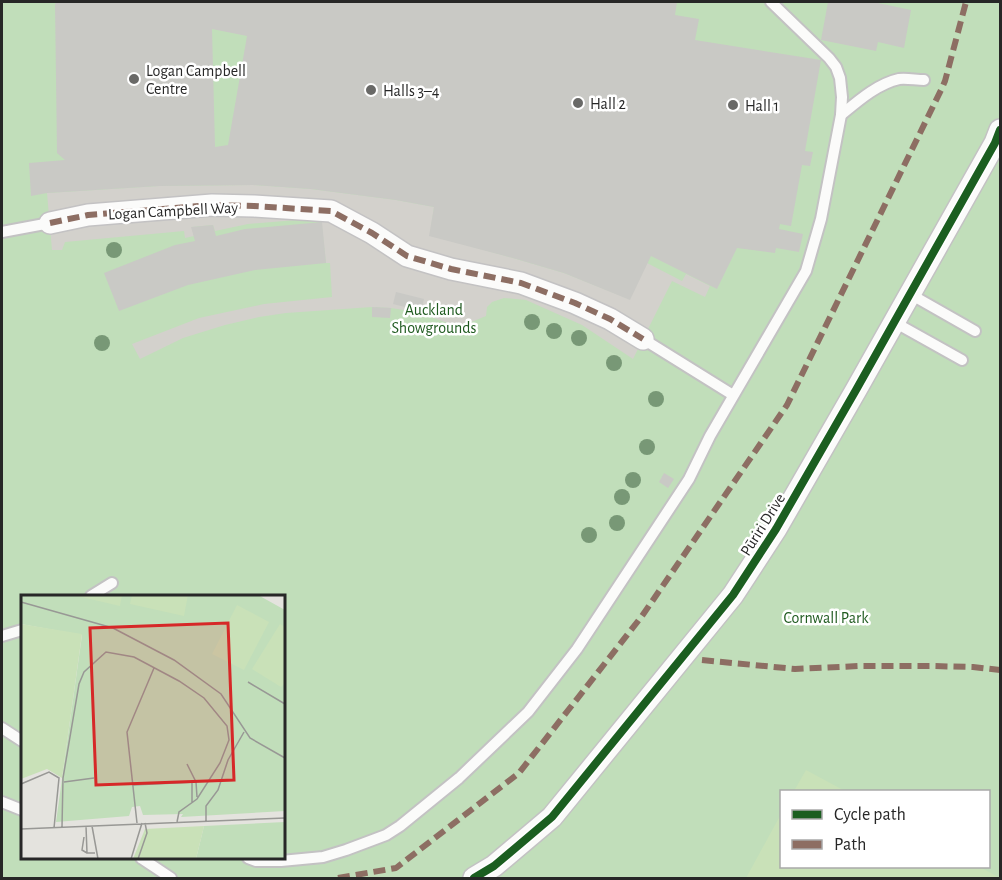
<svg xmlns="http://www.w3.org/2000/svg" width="1002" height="880" font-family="'Alegreya Sans',sans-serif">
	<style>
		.green { fill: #c1deba; fill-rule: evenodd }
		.pitch { fill: #c9e1b8 }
		.plaza { fill: #d3d1cc }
		.building { fill: #c9c9c5; fill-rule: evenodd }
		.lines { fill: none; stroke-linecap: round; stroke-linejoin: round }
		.lane-casing { stroke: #c3c2c3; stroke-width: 14 }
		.street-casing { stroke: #c3c2c3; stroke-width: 24 }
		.lane { stroke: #fbfbfa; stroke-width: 10 }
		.street { stroke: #fbfbfa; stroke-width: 21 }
		.quiet { stroke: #8d6e63; stroke-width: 6; stroke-dasharray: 12 6; stroke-linecap: butt }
		.cycleway-casing { stroke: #fff; stroke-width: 11 }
		.cycleway { stroke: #1b5e20; stroke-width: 8 }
		.tree { fill: #789876 }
		.poi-dot { fill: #696967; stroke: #fff; stroke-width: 2 }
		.labels { text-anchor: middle; stroke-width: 5; stroke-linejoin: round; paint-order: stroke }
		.poi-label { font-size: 16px; fill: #272727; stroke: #fff; text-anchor: start }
		.street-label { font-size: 16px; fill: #272727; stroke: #fff }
		.park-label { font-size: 16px; fill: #205b20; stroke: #fff }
		.inset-road { fill: none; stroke: #989895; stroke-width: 1.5 }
		.view { fill: #d62828; fill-opacity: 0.15; stroke: #d62828; stroke-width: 3 }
		.inset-edge { fill: none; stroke: #272727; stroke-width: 3 }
	</style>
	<rect width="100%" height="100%" fill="#e4e3de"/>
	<path class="green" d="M2 2H1000V878H2ZM22 596H284V858H22ZM782 792H988V866H782Z"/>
	<g class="pitch">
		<path d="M806 770 845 791H794Z"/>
		<path d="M781 814 782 866 980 867 1000 878H746Z"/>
	</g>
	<path class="plaza" d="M253 185 311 189 396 200 434 207 430 235 513 258 564 273 629 299 647 263 682 281 686 274 710 286 705 297 672 281 633 359 582 325 526 300 504 298 492 302 487 307 486 316 459 327 416 312 391 308 372 307 286 313 259 317 225 325 183 338 140 359 132 344 199 318 264 304 332 297 330 263H326L321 218 248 224 215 231 213 225 192 227 194 236 185 238 184 231 65 242 62 250H52L47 193 159 186Z"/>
	<g class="building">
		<path d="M57 2H677L675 15 699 19 695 40 821 60 805 151 813 152 810 166 802 165 791 226 780 224 779 229 803 234 799 252 776 248 775 253 737 248 717 289 651 256 630 300 564 273 513 258 429 236 434 207 396 200 311 189 253 185 159 186 47 193 31 196 29 163 65 160 57 153 55 4ZM212 29 247 36 228 145 215 147Z"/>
		<path d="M828 2H879L878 3 911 10 904 48 878 42 876 51 821 40Z"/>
		<path d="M322 222 326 263 255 270 188 285 119 311 104 273 175 245 195 241 191 227 213 225 216 236 245 229Z"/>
		<path d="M396 292 424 299 421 311 393 304Z"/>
		<path d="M372 307 391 308 390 318 372 317Z"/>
		<path d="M664 473 674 479 668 488 659 482Z"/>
	</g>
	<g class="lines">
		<g class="lane-casing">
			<g id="lane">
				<path d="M841 115C858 101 877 84 899 79 907 78 916 80 924 80"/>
				<path d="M2 232 50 223"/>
				<path d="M910 294 975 331"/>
				<path d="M894 322 962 360"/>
				<path d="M643 339 733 395"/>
				<path d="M91 596 112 583"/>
				<path d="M2 636 22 630"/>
				<path d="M2 728 22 741"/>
				<path d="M2 802 22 810"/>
				<path d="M141 858 171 878"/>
				<path d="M248 858 256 861H281L323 857 346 850 386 835 400 826 459 778 528 712 577 649 689 479 710 436 806 271 821 219 841 115 842 97 840 78 836 67 829 58 771 2"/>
			</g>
		</g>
		<g class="street-casing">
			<g id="street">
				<path d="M50 223 88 215 212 205 254 206 331 211 372 233 407 256 451 269 521 283 575 303 610 319 643 339"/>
				<path d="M474 878 494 866 552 817 733 595 776 529 856 390 995 143 1000 130"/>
			</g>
		</g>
		<use href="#lane" class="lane"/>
		<use href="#street" class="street"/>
		<g class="quiet">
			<path d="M50 223 88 215 212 205 254 206 331 211 372 233 407 256 451 269 521 283 575 303 610 319 643 339"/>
			<path d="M702 660 795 669 859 666H931L973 667 1000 670"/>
			<path d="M338 878 396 868 519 773 642 616 787 405 942 88 945 81 966 2"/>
		</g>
		<g class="cycleway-casing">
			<path id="cycleway" d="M474 878 494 866 552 817 733 595 776 529 856 390 995 143 1000 130"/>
		</g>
		<use href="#cycleway" class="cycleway"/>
	</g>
	<g class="tree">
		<circle cx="114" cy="250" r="8"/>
		<circle cx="532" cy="322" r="8"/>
		<circle cx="554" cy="331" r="8"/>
		<circle cx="579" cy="338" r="8"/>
		<circle cx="102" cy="343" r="8"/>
		<circle cx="614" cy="363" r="8"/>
		<circle cx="656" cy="399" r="8"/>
		<circle cx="647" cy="447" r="8"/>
		<circle cx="633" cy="480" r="8"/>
		<circle cx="622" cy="497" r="8"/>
		<circle cx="617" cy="523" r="8"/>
		<circle cx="589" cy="535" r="8"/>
	</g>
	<g class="poi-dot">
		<circle cx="134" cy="79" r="6"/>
		<circle cx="371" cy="90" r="6"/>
		<circle cx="578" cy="103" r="6"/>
		<circle cx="733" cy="105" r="6"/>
	</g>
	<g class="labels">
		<g class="poi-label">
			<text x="146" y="76">Logan Campbell<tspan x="146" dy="18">Centre</tspan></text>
			<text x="383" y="96">Halls 3–4</text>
			<text x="590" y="109">Hall 2</text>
			<text x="745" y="111">Hall 1</text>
		</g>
		<g class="street-label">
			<text transform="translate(173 210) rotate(-3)" y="6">Logan Campbell Way</text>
			<text transform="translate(762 524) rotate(-58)" y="6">Pūriri Drive</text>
		</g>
		<g class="park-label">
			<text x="434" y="315">Auckland<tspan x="434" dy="18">Showgrounds</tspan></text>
			<text x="826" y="623">Cornwall Park</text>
		</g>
	</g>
	<g transform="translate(21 595)">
		<rect width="264" height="264" fill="#e4e3de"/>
		<path d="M0 0H237L264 15V216L160 222 162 219 122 220 119 211 111 212 108 221 35 227 61 40 0 29ZM264 227V264H175L183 231Z" fill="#c1deba"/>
		<path d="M52 0H101L99 11ZM111 0H167L163 21 109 9ZM216 10 248 27 223 75 191 59ZM0 29 61 39 41 183 26 174 0 184ZM259 29 264 32V88L260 92 231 74ZM183 231 175 264H112L124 234Z" fill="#c9e1b8"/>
		<path class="inset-road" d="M0 7 92 33 153 65 200 99 229 143 264 163M227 87 264 109M166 169 175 187 176 202M43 187 73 183M0 189 28 177 38 183 33 233M112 190 175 187M171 208V187M185 226V211L197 195 207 165 223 137M116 228 106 137 133 73M65 231 66 258H74M71 231 77 264M41 232 42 183 58 89 63 77 85 57 113 62 158 86 183 103 206 131 208 145 199 168 176 204 158 217 156 227M0 234 264 223M63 242 61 255 66 258M110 264 121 228M117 264 126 238 124 228"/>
		<path class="view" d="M207 28 213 185 75 190 69 33Z"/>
		<rect width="264" height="264" class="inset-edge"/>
	</g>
	<rect width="1002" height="880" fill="none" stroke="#272727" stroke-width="6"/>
	<rect x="780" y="790" width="210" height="78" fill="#ffffff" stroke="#a9a9a9" stroke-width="1.5"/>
	<rect x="792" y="810" width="30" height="9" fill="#1b5e20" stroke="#a9a9a9" stroke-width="1.5"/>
	<text x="834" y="820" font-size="18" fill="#272727">Cycle path</text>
	<rect x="792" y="840" width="30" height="9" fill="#8d6e63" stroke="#a9a9a9" stroke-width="1.5"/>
	<text x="834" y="850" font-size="18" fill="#272727">Path</text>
</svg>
